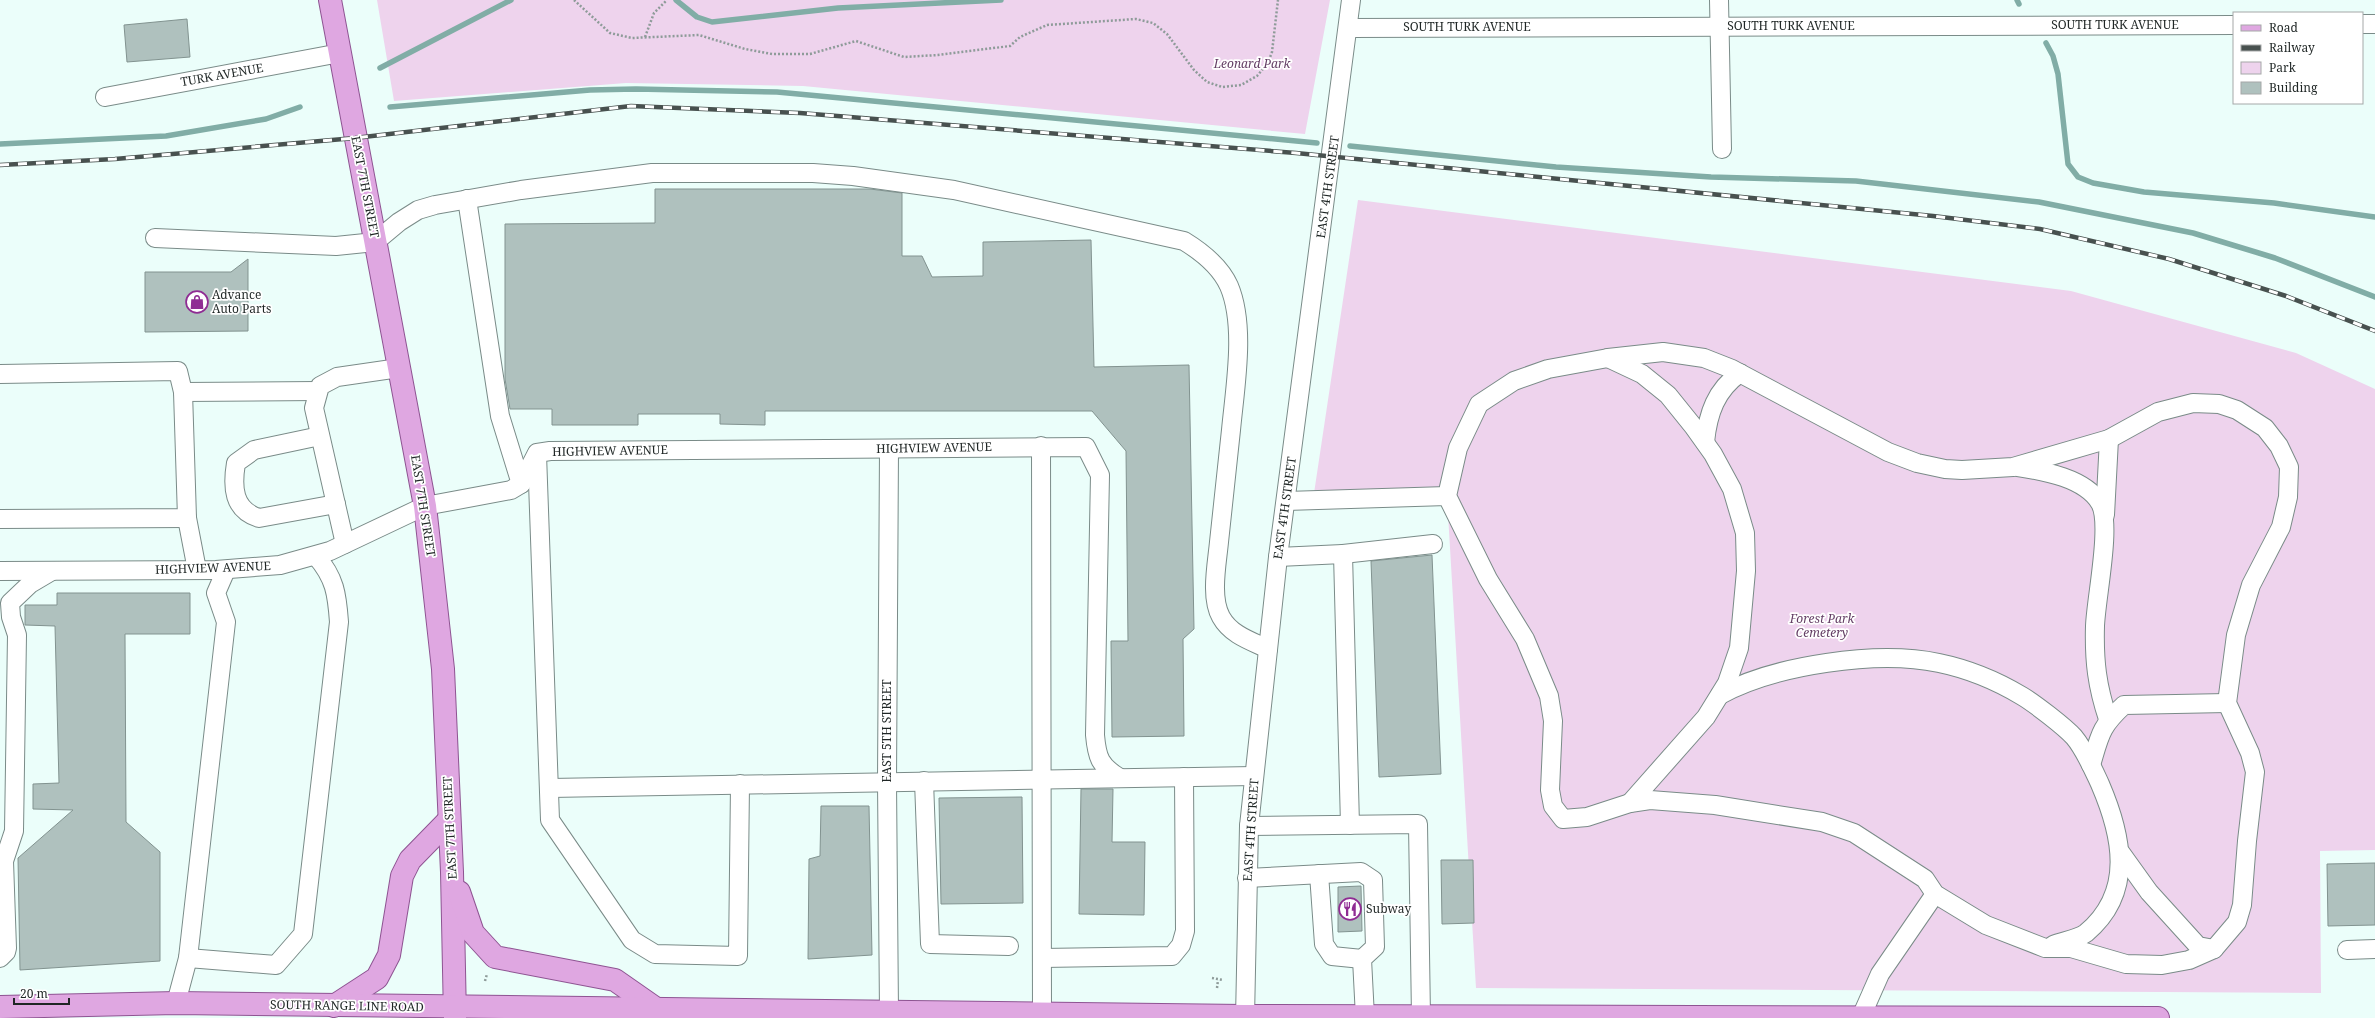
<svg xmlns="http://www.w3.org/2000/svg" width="2375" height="1018" font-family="'Noto Serif',serif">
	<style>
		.green { fill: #eed3ed }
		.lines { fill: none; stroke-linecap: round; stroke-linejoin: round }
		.stream { stroke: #81ada6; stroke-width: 5.5 }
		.building { fill: #afc1be; stroke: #829390 }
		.minor-casing { stroke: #7a8b88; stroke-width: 20 }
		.major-casing { stroke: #8e5492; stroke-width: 24 }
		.path { stroke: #8e9b99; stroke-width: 2.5; stroke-dasharray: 2 2; stroke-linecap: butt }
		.minor { stroke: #fff; stroke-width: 18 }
		.major { stroke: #dfa7e1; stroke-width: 22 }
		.rail-casing { stroke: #48514f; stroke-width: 4.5 }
		.rail { stroke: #fff; stroke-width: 3; stroke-dasharray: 9; stroke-linecap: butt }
		.labels { text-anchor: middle; stroke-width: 3.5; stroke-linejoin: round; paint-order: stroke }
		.street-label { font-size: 12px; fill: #1f2625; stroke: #fff }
		.park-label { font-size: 12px; font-style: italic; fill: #633d64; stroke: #fff }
		.poi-label { font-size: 12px; fill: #1f2625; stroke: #fff; text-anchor: start }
	</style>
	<rect width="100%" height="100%" fill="#ebfefa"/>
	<g class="green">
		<path d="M377 0H1330L1305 134 803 86 626 83 394 101Z"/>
		<path d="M1358 200 2071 291 2296 353 2375 389V850L2320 851 2321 993 1476 988 1447 497 1313 500Z"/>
	</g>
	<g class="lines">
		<g class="stream">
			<path d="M676 0 697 17 712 22 838 8 1001 0"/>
			<path d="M2017 0 2019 4"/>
			<path d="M2046 43 2053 56 2058 74 2068 164 2078 177 2093 183 2144 192 2274 203 2375 217"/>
			<path d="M380 68 511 0"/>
			<path d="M390 107 590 90 636 89 777 92 1317 143"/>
			<path d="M0 144 166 136 266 119 300 107"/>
			<path d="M1350 146 1556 167 1711 177 1856 181 2039 202 2193 233 2275 258 2375 297"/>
		</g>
	</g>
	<g class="building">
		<path d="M187 19 190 57 127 62 124 25Z"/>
		<path d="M655 189H870L902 193V256H922L932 277 983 276V242L1091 240 1094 367 1189 365 1194 629 1183 639 1184 736 1112 737 1111 641H1128L1126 451 1092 411H765V425L720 424V414H638V425H552V409H510L505 379V224L655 223Z"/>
		<path d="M248 259V331L145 332V272H231Z"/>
		<path d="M1432 555 1441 774 1379 777 1371 561Z"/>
		<path d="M57 593H190V634H125L126 822 160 852V961L20 970 18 858 73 810 33 809V784L59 783 55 626 25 625V605H57Z"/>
		<path d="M1081 789H1113L1112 842H1145L1144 915 1079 914Z"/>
		<path d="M1022 797 1023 903 941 904 939 798Z"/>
		<path d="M821 806H869L872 955 808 959 809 859 820 856Z"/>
		<path d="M1441 860H1473L1474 923 1442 924Z"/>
		<path d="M2375 863V925L2328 926 2327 864Z"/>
		<path d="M1361 886 1362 931 1338 932V887Z"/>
	</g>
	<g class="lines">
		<g class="minor-casing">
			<g id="minor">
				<path d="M1719 0 1722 149"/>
				<path d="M2362 24H2375"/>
				<path d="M1349 28 2234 25"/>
				<path d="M105 97 340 53"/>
				<path d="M467 199 500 416 521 484"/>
				<path d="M155 238 336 246 375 242 399 222 418 210 435 205 521 190 652 173H813L853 176 954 190 1184 241C1202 252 1220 266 1229 286 1246 326 1235 387 1231 430 1227 468 1223 505 1219 542 1217 564 1210 597 1221 617 1231 635 1251 641 1268 649"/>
				<path d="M1608 358 1642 374 1668 395 1693 426 1713 454 1732 489 1745 533 1746 571 1739 648 1727 683 1706 717 1630 803"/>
				<path d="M0 374 178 371 183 392 187 518 0 519"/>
				<path d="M183 392 318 391"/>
				<path d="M320 436 254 450 236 463C232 487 233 510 259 518L336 504"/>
				<path d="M1705 442C1708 413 1716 390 1740 373"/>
				<path d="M1041 446 1042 1014"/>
				<path d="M537 454 550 820 632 940 655 954 738 956 740 784"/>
				<path d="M2018 467C2044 471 2085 478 2100 503 2112 524 2096 598 2095 626 2094 661 2097 686 2108 719"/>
				<path d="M1286 501 1447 496 1458 448 1479 404 1514 381 1548 369 1608 358 1663 352 1704 358 1732 369 1888 452 1917 463 1945 469 1962 470 2013 467 2109 439 2158 412 2193 403 2219 404 2237 410 2265 428 2279 446 2289 467 2288 497 2281 527 2251 585 2236 635 2227 703 2250 753 2255 772 2247 841 2242 905 2237 922 2214 949 2189 960 2162 965 2126 964 2071 948H2045L1986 925 1935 894 1925 879 1854 833 1822 822 1715 805 1650 800 1630 803 1587 817 1563 819 1553 806 1550 790 1553 721 1549 696 1525 639 1488 579 1447 496"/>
				<path d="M2105 515 2109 439"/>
				<path d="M187 518 197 570"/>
				<path d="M345 544 314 408 320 386 337 377 399 368"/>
				<path d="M1343 554 1433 544"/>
				<path d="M1278 557 1343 554 1350 825"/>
				<path d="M0 571 216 570 280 565 330 551 425 506 511 490 521 484 537 453 550 451 1086 447 1100 475 1095 735C1097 758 1100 766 1120 778"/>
				<path d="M1720 695C1775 665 1877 650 1939 663 1968 669 1997 681 2022 696 2034 703 2065 727 2074 737 2085 750 2093 769 2100 784 2122 835 2135 892 2086 933 2078 939 2063 941 2053 945"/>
				<path d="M2091 765C2100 735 2100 727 2124 705L2227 703"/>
				<path d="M924 781 930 944 1009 946"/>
				<path d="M550 788 1254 776"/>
				<path d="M1249 826 1418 824 1421 1017"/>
				<path d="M2121 853 2149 892 2198 946 2214 949"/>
				<path d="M1319 874 1324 944 1332 956 1362 959"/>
				<path d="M1247 878 1361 872 1373 880 1375 947 1362 959 1365 1017"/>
				<path d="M2347 950 2375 949"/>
				<path d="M0 958 6 952 7 948 4 861 14 831 17 635 11 617 10 603 30 584 52 571"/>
				<path d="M188 958 276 965 303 934 339 622C337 594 335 578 316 556"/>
				<path d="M1042 958 1172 956 1181 945 1185 931 1184 777"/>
				<path d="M176 1003 188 958 226 622 216 593 226 570"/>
				<path d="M889 1013 887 782 889 449"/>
				<path d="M1861 1017 1880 974 1935 894"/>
				<path d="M1245 1018 1249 826 1278 557 1351 0"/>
			</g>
		</g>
		<g class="major-casing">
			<g id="major">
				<path d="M330 0 425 506 443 669 452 872 455 1018"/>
				<path d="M459 892 473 933 495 957 615 980 658 1010"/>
				<path d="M334 1006 377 978 389 955 402 876 410 860 449 820"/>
				<path d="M0 1007 176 1003 1244 1016 2158 1018"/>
			</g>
		</g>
		<g class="path">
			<path d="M574 0 610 33 632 38 699 35 745 49 772 54H810L856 41 904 57 938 55 1010 46 1020 37 1047 25 1136 19 1153 23 1167 34 1194 70 1207 82 1222 87 1241 85 1257 76 1268 63 1272 52 1278 0"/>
			<path d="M645 37 654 13 667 0"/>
			<path d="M1212 978 1223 980"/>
			<path d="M485 981 487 974"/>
			<path d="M1217 988 1218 980"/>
		</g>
		<use href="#minor" class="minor"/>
		<use href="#major" class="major"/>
		<g class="rail-casing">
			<path id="rail" d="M0 165 115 159 355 138 631 106 800 113 1296 153 1933 216 2040 229 2169 259 2286 296 2375 331"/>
		</g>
		<use href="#rail" class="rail"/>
	</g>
	<defs>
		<g id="shop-ring" transform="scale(1.15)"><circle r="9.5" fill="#fff" stroke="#8f2c93" stroke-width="1.5"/><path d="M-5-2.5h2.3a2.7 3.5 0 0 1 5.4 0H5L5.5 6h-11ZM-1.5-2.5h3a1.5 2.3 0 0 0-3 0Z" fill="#8f2c93"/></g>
		<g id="restaurant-ring" transform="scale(1.15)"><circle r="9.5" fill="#fff" stroke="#8f2c93" stroke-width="1.5"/><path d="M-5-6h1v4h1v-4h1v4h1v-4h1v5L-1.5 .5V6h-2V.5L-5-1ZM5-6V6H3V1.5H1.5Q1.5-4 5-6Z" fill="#8f2c93"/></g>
	</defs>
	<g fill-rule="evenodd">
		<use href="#shop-ring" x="197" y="302"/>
		<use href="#restaurant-ring" x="1350" y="909"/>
	</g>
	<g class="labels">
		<g class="street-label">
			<text x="2115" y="29">SOUTH TURK AVENUE</text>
			<text x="1791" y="30">SOUTH TURK AVENUE</text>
			<text x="1467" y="31">SOUTH TURK AVENUE</text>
			<text transform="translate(222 75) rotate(-10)" y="4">TURK AVENUE</text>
			<text transform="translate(365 187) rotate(79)" y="4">EAST 7TH STREET</text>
			<text transform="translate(1328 187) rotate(-82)" y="4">EAST 4TH STREET</text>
			<text transform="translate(934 448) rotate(-1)" y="4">HIGHVIEW AVENUE</text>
			<text transform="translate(610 451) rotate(-1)" y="4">HIGHVIEW AVENUE</text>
			<text transform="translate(423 506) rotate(81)" y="4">EAST 7TH STREET</text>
			<text transform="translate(1285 508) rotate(-82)" y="4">EAST 4TH STREET</text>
			<text transform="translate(213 568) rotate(-2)" y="4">HIGHVIEW AVENUE</text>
			<text transform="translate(887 731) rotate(-90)" y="4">EAST 5TH STREET</text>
			<text transform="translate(450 828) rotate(-93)" y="4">EAST 7TH STREET</text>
			<text transform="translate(1251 830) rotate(-86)" y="4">EAST 4TH STREET</text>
			<text transform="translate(347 1006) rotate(1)" y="4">SOUTH RANGE LINE ROAD</text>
		</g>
		<g class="park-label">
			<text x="1252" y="68">Leonard Park</text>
			<text x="1822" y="623">Forest Park<tspan x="1822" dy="14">Cemetery</tspan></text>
		</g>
		<g class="poi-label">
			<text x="212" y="299">Advance<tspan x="212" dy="14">Auto Parts</tspan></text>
			<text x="1366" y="913">Subway</text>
		</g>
	</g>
	<rect x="2233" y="12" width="130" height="92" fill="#ffffff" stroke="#a5a8a8"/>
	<rect x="2241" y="25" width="20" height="6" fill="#dfa7e1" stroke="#a5a8a8"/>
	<text x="2269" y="32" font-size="12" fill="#1f2625">Road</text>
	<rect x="2241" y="45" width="20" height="6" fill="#48514f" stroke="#a5a8a8"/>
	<text x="2269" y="52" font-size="12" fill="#1f2625">Railway</text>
	<rect x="2241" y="62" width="20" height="12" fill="#eed3ed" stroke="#a5a8a8"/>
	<text x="2269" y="72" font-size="12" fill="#1f2625">Park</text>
	<rect x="2241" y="82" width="20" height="12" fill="#afc1be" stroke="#a5a8a8"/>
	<text x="2269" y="92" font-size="12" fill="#1f2625">Building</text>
	<path d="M14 998v6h55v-6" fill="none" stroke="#1f2625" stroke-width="2"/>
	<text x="20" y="998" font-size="12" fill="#1f2625" stroke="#ffffff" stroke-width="3" paint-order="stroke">20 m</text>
</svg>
